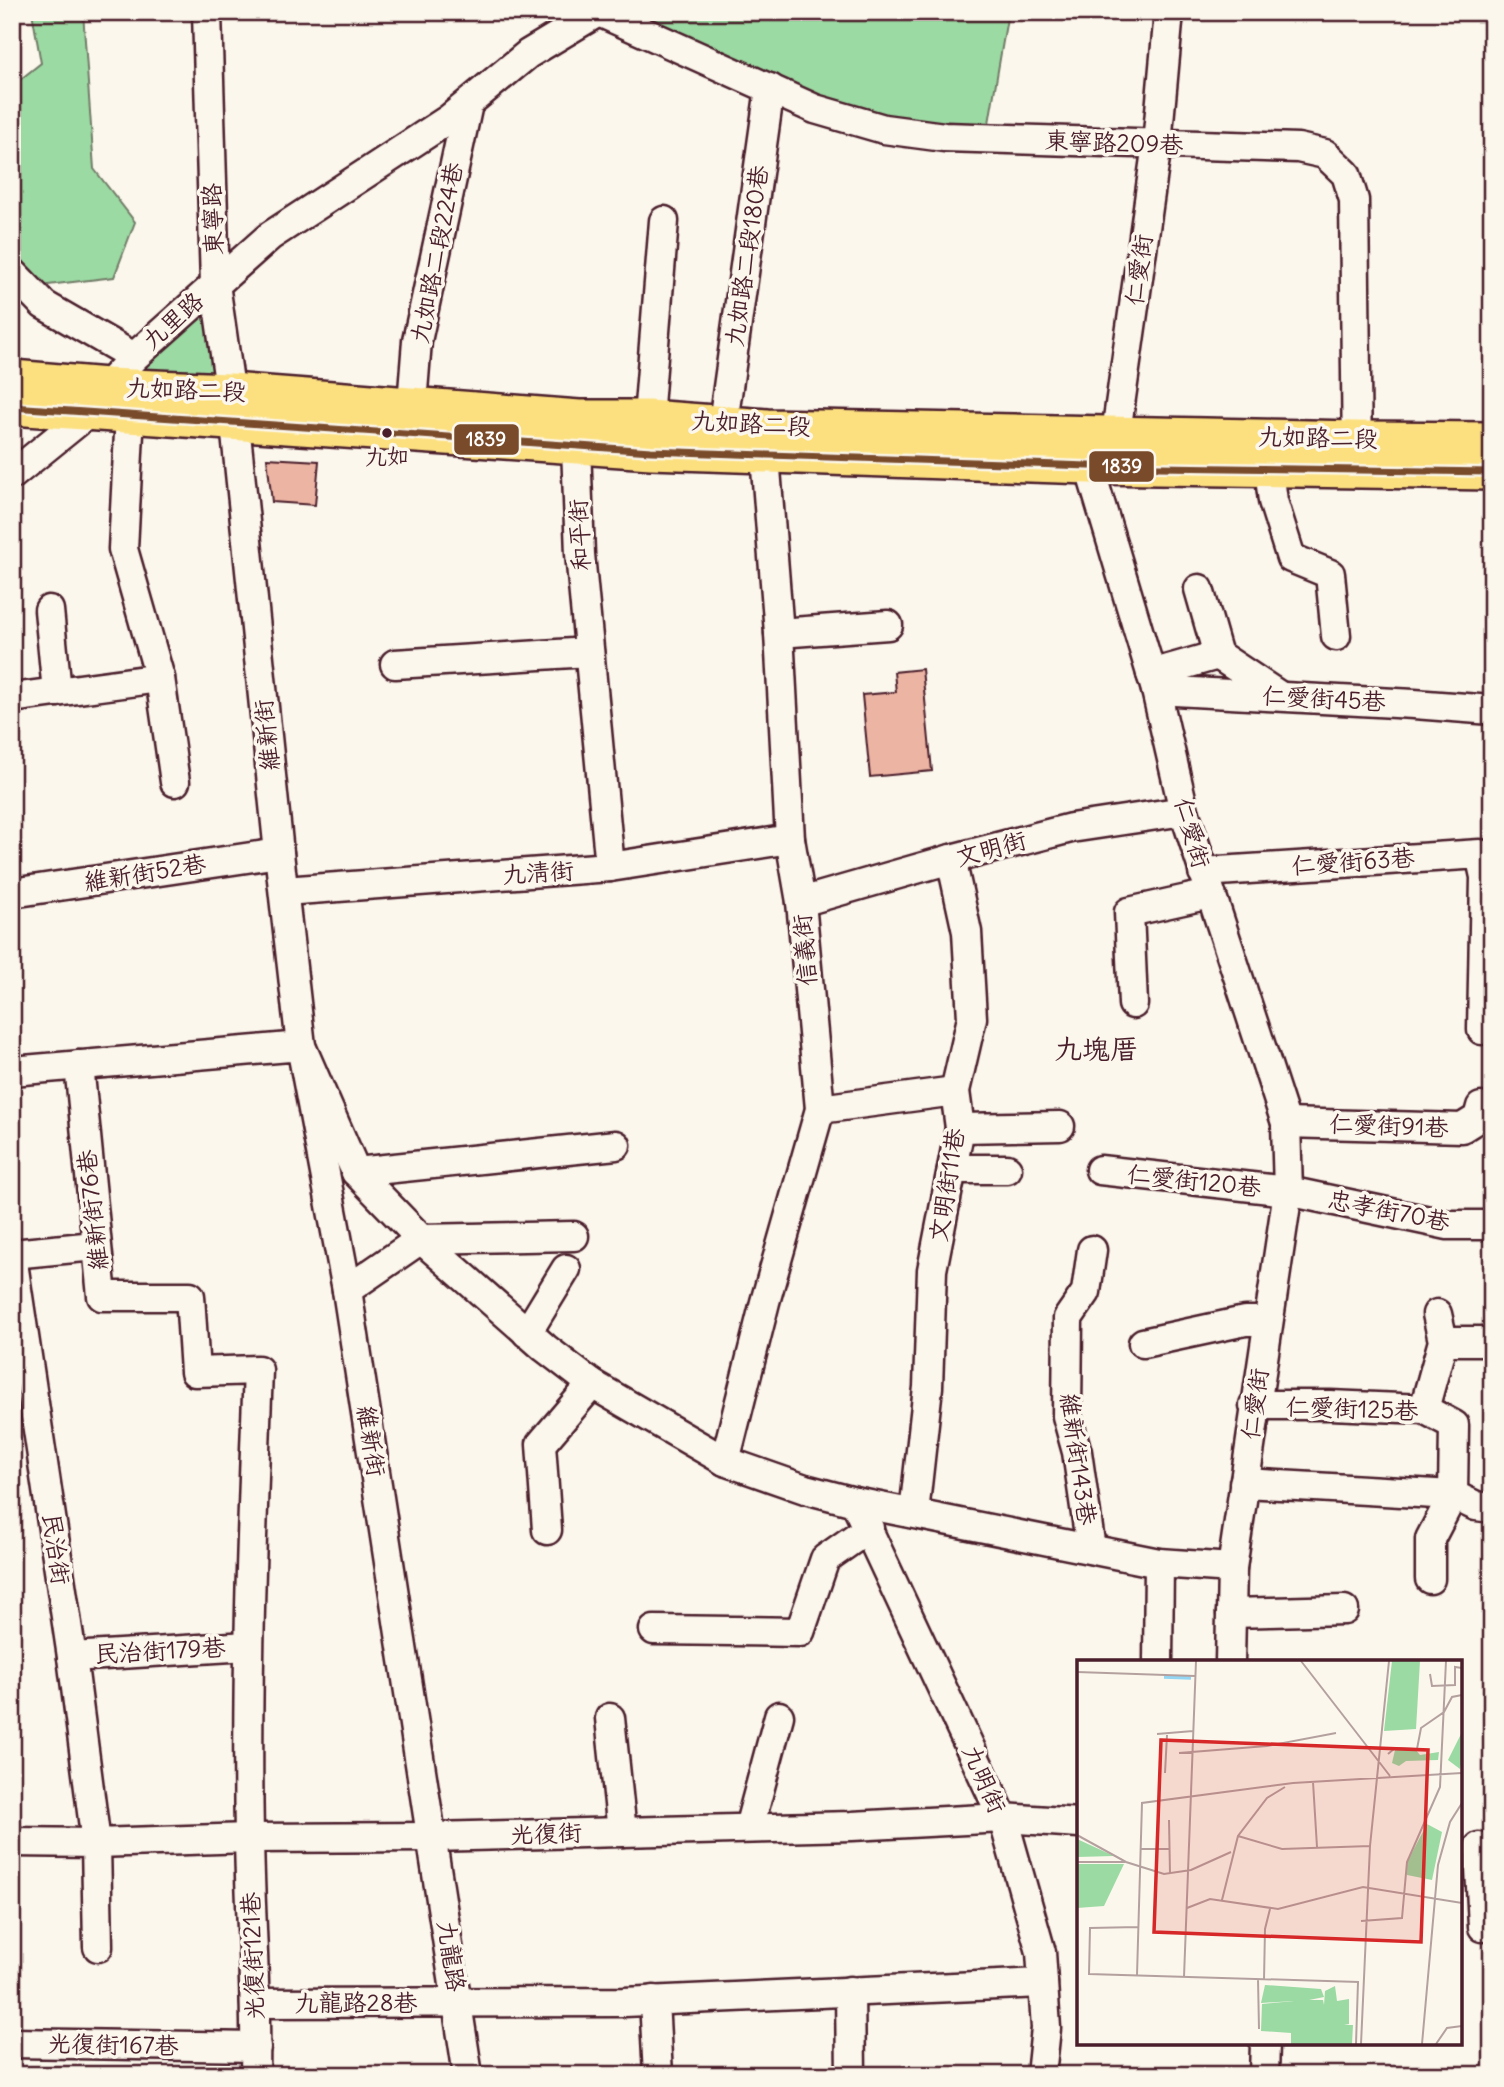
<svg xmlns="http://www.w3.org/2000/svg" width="1504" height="2087" font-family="Delius,'LXGW WenKai TC',sans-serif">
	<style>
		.green { fill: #9bdaa3; stroke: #727c67; stroke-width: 2 }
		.building { fill: #ecb4a3; stroke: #4a1f2b; stroke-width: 2 }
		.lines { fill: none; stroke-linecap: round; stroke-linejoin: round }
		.minor-casing { stroke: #4a1f2b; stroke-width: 33 }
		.major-casing { stroke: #4a1f2b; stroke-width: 40 }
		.minor { stroke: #fbf7ec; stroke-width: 28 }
		.major { stroke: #fce080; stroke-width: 35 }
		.bus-1-casing { stroke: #fbf7ec; stroke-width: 12 }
		.bus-1 { stroke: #7a4b2a; stroke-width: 7 }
		.bus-dot { fill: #4a1f2b; stroke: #fbf7ec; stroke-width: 2.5 }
		.labels { text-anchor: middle; stroke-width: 7; stroke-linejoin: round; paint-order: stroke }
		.bus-label { font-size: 22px; fill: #4a1f2b; stroke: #fbf7ec }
		.street-label { font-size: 24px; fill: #4a1f2b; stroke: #fbf7ec }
		.quarter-label { font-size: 28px; fill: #4a1f2b; stroke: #fbf7ec }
		.inset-river { fill: none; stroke: #92d6f4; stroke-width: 3.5 }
		.inset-road { fill: none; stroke: #b4a19f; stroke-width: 2 }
		.view { fill: #d62828; fill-opacity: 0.15; stroke: #d62828; stroke-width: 3.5 }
		.inset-edge { fill: none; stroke: #4a1f2b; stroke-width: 3.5 }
		.line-badge { stroke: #fbf7ec; stroke-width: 2.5 }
		.badge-label { font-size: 19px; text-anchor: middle; font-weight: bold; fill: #fff }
	</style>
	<rect width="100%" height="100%" fill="#fbf7ec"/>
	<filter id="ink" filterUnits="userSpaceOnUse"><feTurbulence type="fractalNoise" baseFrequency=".0143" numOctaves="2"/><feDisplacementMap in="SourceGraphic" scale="14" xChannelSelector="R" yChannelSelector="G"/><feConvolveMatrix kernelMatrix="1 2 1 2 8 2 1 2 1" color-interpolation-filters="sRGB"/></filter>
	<g filter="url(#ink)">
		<g class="green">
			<path d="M32 12H83L94 169 135 222 114 277 40 286 12 256V86L41 63Z"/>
			<path d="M636 12H1008L988 129H884Z"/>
			<path d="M209 295 222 384 126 378Z"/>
		</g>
		<g class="building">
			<path d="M267 458 319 461 315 505 272 502Z"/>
			<path d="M922 669 932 771 870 777 862 695 896 692 894 672Z"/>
		</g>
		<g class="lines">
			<g class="minor-casing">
				<g id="minor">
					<path d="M207 12 215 284 235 424 279 853 301 1046 356 1172 421 1239 545 1348 592 1384 725 1461 805 1489 855 1502 1159 1563 1232 1568"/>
					<path d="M599 12 815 109 884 129 944 137 1298 148 1325 154 1346 174 1354 200 1357 460"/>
					<path d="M1169 12 1157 144 1116 433 1089 466 1156 690 1184 811 1286 1123 1288 1191 1232 1568 1230 1662"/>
					<path d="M12 272 44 305 134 357"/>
					<path d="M412 404 417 341 468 104"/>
					<path d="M130 414 123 549 160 678 175 782"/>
					<path d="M648 418 664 221"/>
					<path d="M723 423 770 88"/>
					<path d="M578 427 576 446 580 554 610 867"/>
					<path d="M1269 470 1273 501 1291 558 1330 574 1336 636"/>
					<path d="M12 475 91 411 107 386 134 357 270 236 449 119 528 54 598 12"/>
					<path d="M1199 589 1218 655"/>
					<path d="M49 610 57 692"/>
					<path d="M779 633 888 625"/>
					<path d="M395 664 589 652"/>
					<path d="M1151 674 1218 655 1278 695"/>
					<path d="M1156 690 1414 704 1492 710"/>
					<path d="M12 698 160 678"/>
					<path d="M1203 872 1480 854 1485 877 1482 1030"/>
					<path d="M284 891 610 867 790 839"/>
					<path d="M12 893 279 853"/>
					<path d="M801 902 951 859 1071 828 1184 811"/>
					<path d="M1133 1004 1129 912 1210 894"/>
					<path d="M79 1065 102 1296H190L195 1372 258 1370C252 1525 246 1680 249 1836 250 1916 257 1995 255 2075"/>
					<path d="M12 1071 301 1046 347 1290 468 2075"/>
					<path d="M820 1109 955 1091"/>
					<path d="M1286 1123 1462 1128 1478 1118 1481 1107"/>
					<path d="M960 1128 1060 1126"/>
					<path d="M952 1169H1007"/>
					<path d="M1100 1170 1288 1191 1448 1225H1492"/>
					<path d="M356 1172 616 1145"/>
					<path d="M12 1254 95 1246"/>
					<path d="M12 1256 72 1657 96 1843 98 1947"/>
					<path d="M347 1290 421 1239 574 1236"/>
					<path d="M527 1333 566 1269"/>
					<path d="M1443 1341H1492"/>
					<path d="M1143 1343 1245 1321H1268"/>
					<path d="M1254 1405H1330L1424 1409 1454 1425 1453 1495 1430 1539V1579"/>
					<path d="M1424 1409 1443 1341 1437 1314"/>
					<path d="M725 1461 765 1302 820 1109 801 902 790 839 779 633 765 456 766 436"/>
					<path d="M1244 1483 1453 1495 1476 1506 1492 1508"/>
					<path d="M855 1502 1003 1818 1041 1952 1046 2028 1041 2075"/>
					<path d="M914 1513 928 1387 932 1270 960 1128 955 1091 972 1018 967 932 951 859"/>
					<path d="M547 1530 541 1444 592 1384"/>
					<path d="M1091 1549 1077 1452 1067 1416 1068 1318 1086 1292 1092 1250"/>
					<path d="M1231 1613 1344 1610"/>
					<path d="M654 1630 800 1632 825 1559 869 1528"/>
					<path d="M72 1657 248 1646"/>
					<path d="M1158 1662 1159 1563"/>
					<path d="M610 1718 622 1832"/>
					<path d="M749 1828 779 1716"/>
					<path d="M12 1842 96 1843 249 1838 433 1837 852 1826 1003 1818 1079 1823"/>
					<path d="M1479 1847 1483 1927"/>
					<path d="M850 1991 851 2075"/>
					<path d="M654 2000 658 2075"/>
					<path d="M255 2003 624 2002 1043 1983"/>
					<path d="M12 2043 256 2047"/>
					<path d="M1264 2075 1265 2043"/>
				</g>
			</g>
			<g class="major-casing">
				<g id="major">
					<path d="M12 378 107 386 230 391 579 418H648L767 427 1358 439 1492 440"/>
					<path d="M12 407 651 451 1089 466 1492 472"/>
				</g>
			</g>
			<use href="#minor" class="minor"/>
			<use href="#major" class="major"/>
			<g class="bus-1-casing">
				<path id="bus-1" d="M12 407 651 451 1089 466 1492 472"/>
			</g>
			<use href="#bus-1" class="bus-1"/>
		</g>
	</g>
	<circle class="bus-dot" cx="387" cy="433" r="6"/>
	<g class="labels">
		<g class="bus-label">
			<text x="387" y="464">九如</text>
		</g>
		<g class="street-label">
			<text transform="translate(1114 143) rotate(2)" y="8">東寧路209巷</text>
			<text transform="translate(213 219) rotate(-92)" y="8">東寧路</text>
			<text transform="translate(437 253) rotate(-79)" y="8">九如路二段224巷</text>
			<text transform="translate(747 256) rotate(-82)" y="8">九如路二段180巷</text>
			<text transform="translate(1139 270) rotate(-82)" y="8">仁愛街</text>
			<text transform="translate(173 321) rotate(-42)" y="8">九里路</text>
			<text transform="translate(186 390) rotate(2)" y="8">九如路二段</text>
			<text transform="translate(751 424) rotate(3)" y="8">九如路二段</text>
			<text transform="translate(1318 438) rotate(1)" y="8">九如路二段</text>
			<text transform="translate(580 535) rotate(-93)" y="8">和平街</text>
			<text transform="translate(1324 699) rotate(3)" y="8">仁愛街45巷</text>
			<text transform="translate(267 735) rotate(-96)" y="8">維新街</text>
			<text transform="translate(1192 833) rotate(74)" y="8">仁愛街</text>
			<text transform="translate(991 849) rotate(-15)" y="8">文明街</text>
			<text transform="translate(1353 862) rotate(-4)" y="8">仁愛街63巷</text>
			<text transform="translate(145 873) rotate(-9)" y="8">維新街52巷</text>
			<text transform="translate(538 873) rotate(-4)" y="8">九清街</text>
			<text transform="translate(805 950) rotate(-95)" y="8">信義街</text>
			<text transform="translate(1389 1126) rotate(2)" y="8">仁愛街91巷</text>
			<text transform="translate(1194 1181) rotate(6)" y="8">仁愛街120巷</text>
			<text transform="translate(947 1185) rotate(-81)" y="8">文明街11巷</text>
			<text transform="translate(93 1210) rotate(-96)" y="8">維新街76巷</text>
			<text transform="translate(1389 1211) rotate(11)" y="8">忠孝街70巷</text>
			<text transform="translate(1255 1404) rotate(-82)" y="8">仁愛街</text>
			<text transform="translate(1352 1409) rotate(2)" y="8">仁愛街125巷</text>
			<text transform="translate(371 1441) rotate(81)" y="8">維新街</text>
			<text transform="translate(1078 1459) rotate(82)" y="8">維新街143巷</text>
			<text transform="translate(56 1549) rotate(82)" y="8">民治街</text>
			<text transform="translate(160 1651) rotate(-3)" y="8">民治街179巷</text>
			<text transform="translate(984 1779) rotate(66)" y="8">九明街</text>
			<text transform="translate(546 1834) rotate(-2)" y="8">光復街</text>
			<text transform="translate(253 1956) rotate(-92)" y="8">光復街121巷</text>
			<text transform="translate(451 1956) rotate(81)" y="8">九龍路</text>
			<text x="356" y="2011">九龍路28巷</text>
			<text transform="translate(113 2045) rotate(1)" y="8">光復街167巷</text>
		</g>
		<g class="quarter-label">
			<text x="1096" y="1059">九塊厝</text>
		</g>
	</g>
	<g transform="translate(1077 1660)">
		<rect width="385" height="385" fill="#fbf7ec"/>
		<path d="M315 1H343L339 69 307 71ZM384 74 385 99 383 109 371 100ZM318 90H339L343 95 362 92 361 100 329 101 322 106 315 103ZM350 164 365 172 355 220 330 215V202ZM0 179 37 196 0 197ZM0 204H47L27 246 0 248ZM188 325 244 329 247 337 232 340H246L247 345 248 331 258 326 260 341 272 339V364L267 365H276L275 384H214V373L184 371 185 344 217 341 184 343Z" fill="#9bdaa3"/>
		<path class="inset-river" d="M87 17 114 18"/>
		<path class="inset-road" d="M224 1 313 116M0 12 118 16M353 14 355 26 378 25V7L385 8M80 74 116 71M102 93 190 86 259 73M311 94 318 88 340 89 344 68 367 52 375 37 385 35M88 113 90 75M236 122 240 187M216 123 385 113M92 160 93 214M0 175 49 202 87 214 114 210 154 192M161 176 205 189 293 186M64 189H93M0 202H48M145 240 161 176 190 138 208 127M110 248 133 239 201 249 286 227 385 243M284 261 325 258 330 202 363 127 369 1M61 267 13 268 12 314 282 322M60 315 65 143 216 123M107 317 119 1M181 319 182 369M187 320 188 269 193 249M279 384 281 322M284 384 293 186 312 1M345 384 361 205 373 162 385 143M359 384 370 368 385 366"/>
		<path class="view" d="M84 80 351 90 344 282 77 272Z"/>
		<rect width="385" height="385" class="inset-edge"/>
	</g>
	<g class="line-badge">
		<rect x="453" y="423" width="67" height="33" rx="7" fill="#7a4b2a"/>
		<rect x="1088" y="450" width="67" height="33" rx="7" fill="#7a4b2a"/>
	</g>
	<g class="badge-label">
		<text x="486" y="446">1839</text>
		<text x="1122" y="473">1839</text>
	</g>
	<rect width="1504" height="2087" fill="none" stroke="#fbf7ec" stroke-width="42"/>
	<rect x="21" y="21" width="1462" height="2045" fill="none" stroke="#4a1f2b" stroke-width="2.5" filter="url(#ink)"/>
</svg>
